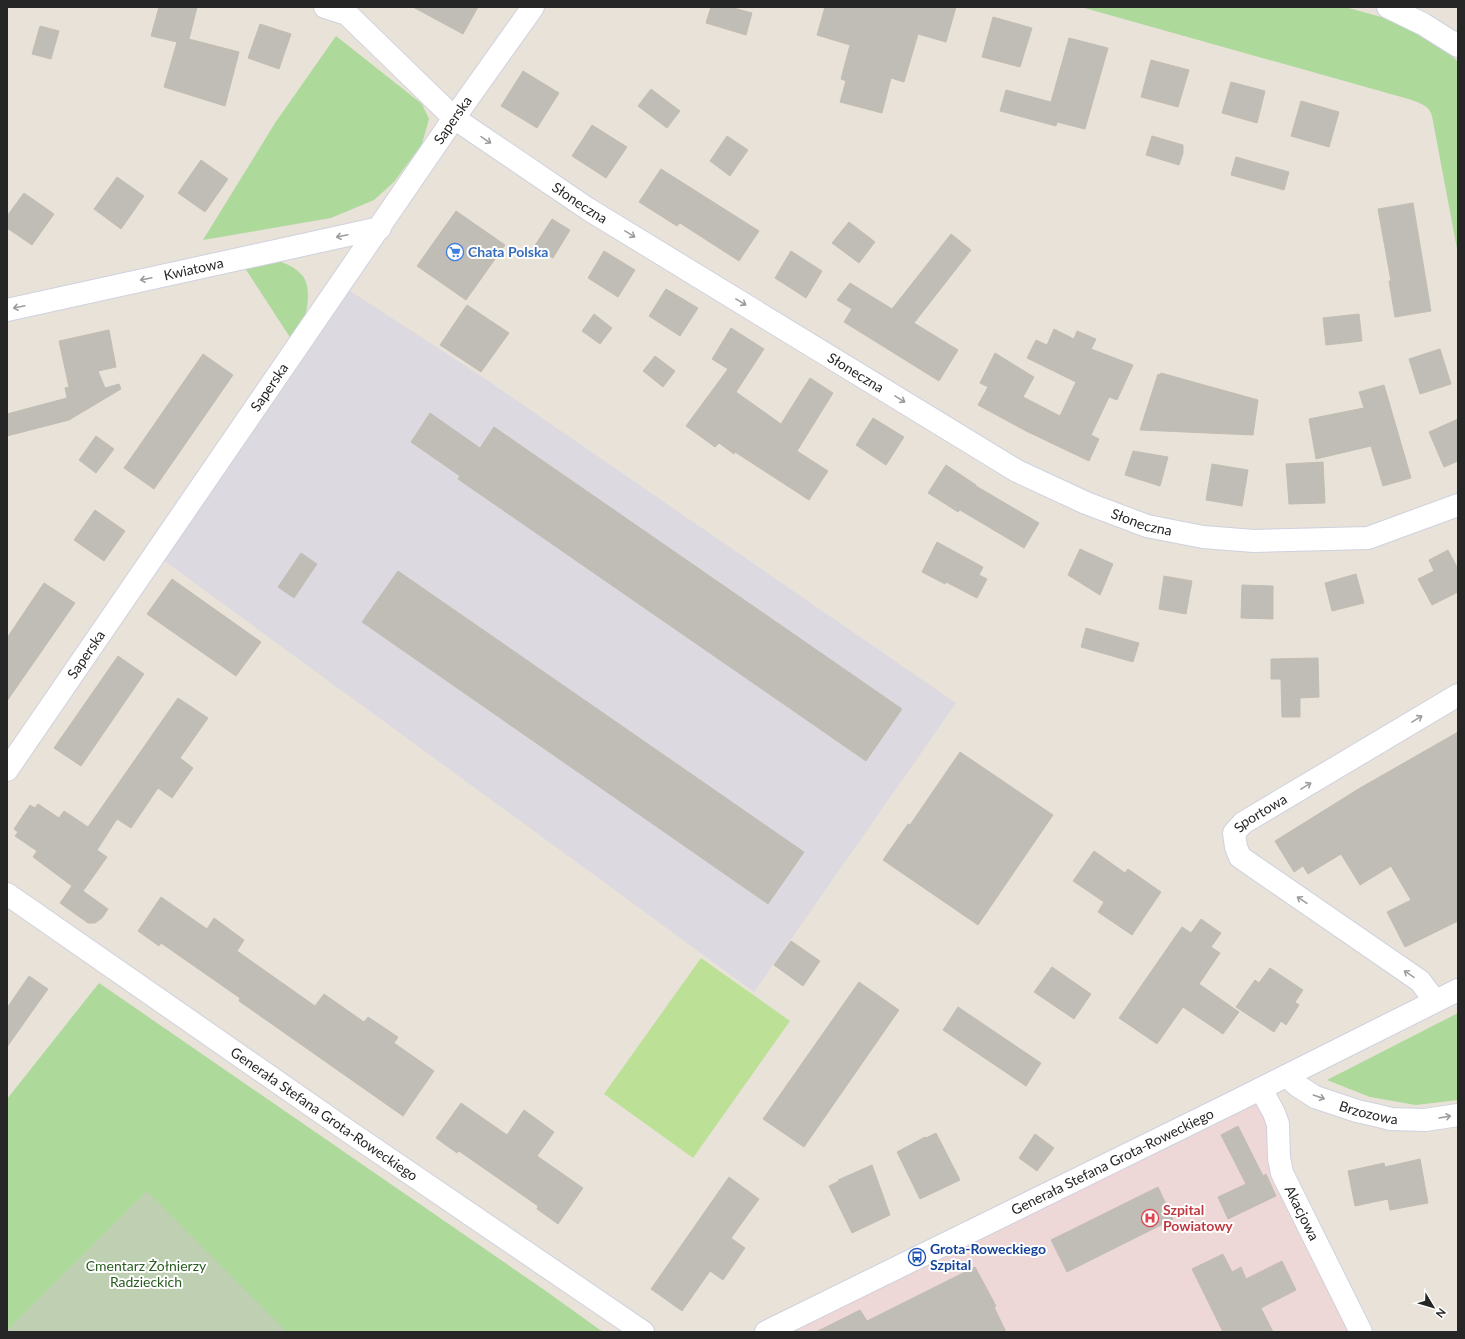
<svg xmlns="http://www.w3.org/2000/svg" width="1465" height="1339" font-family="Lato,sans-serif">
	<style>
		.industrial { fill: #dcd9e0 }
		.medical { fill: #eed7d7 }
		.green { fill: #add99b }
		.cemetery { fill: #bfd0b2 }
		.pitch { fill: #bde097 }
		.building { fill: #c0bcb6; stroke: #c2beb3 }
		.lines { fill: none; stroke-linecap: round; stroke-linejoin: round }
		.minor-casing { stroke: #cfd1de; stroke-width: 24 }
		.minor { stroke: #fff; stroke-width: 22 }
		.oneway { stroke: #9d9d9d }
		.labels { text-anchor: middle; stroke-width: 4; stroke-linejoin: round; paint-order: stroke }
		.street-label { font-size: 14px; fill: #262626; stroke: #fff }
		.shop-label { font-size: 14px; font-weight: bold; fill: #366cbe; stroke: #fff; text-anchor: start }
		.health-label { font-size: 14px; font-weight: bold; fill: #be3a42; stroke: #fff; text-anchor: start }
		.transit-label { font-size: 14px; font-weight: bold; fill: #164399; stroke: #fff; text-anchor: start }
		.park-label { font-size: 14px; fill: #295a20; stroke: #fff }
	</style>
	<rect width="100%" height="100%" fill="#e8e2d9"/>
	<path class="industrial" d="M341 285 481 376 956 703 754 992 155 554Z"/>
	<path class="medical" d="M1261 1089 1282 1173 1357 1332H765Z"/>
	<g class="green">
		<path d="M1081 7H1345L1392 20 1423 34 1446 50 1458 62V254L1432 116C1429 106 1422 104 1412 100Z"/>
		<path d="M336 36 422 104 429 119 422 144 394 182 374 200 331 218 203 240 275 123Z"/>
		<path d="M260 254C273 259 292 264 301 274 317 290 301 329 297 348L239 259Z"/>
		<path d="M99 983 543 1289 603 1332H7V1099Z"/>
		<path d="M1458 1013V1100L1416 1105 1370 1097 1327 1080Z"/>
	</g>
	<path class="cemetery" d="M147 1191 287 1332H7V1330Z"/>
	<path class="pitch" d="M701 958 790 1021 693 1158 604 1094Z"/>
	<g class="building">
		<path d="M159 7H197L189 39 239 52 225 106 164 87 177 42 151 36Z"/>
		<path d="M413 7H478L463 34Z"/>
		<path d="M711 7H730L752 13 746 35 706 23Z"/>
		<path d="M825 7H956L946 42 918 34 904 82 891 78 882 113 840 102 846 81 841 79 850 45 817 35Z"/>
		<path d="M993 17 1032 28 1020 67 982 57Z"/>
		<path d="M260 24 291 34 279 69 248 58Z"/>
		<path d="M40 26 59 31 51 59 32 54Z"/>
		<path d="M1069 38 1108 48 1085 129 1057 122 1056 126 1000 111 1006 90 1051 102Z"/>
		<path d="M1151 60 1189 70 1178 107 1141 97Z"/>
		<path d="M523 71 559 93 537 128 501 106Z"/>
		<path d="M1231 82 1265 91 1257 123 1222 113Z"/>
		<path d="M651 89 680 111 667 128 638 106Z"/>
		<path d="M1301 101 1339 112 1329 147 1291 136Z"/>
		<path d="M592 125 627 147 606 178 572 156Z"/>
		<path d="M727 136 748 150 730 176 710 161Z"/>
		<path d="M1152 136 1183 145V153L1179 165 1146 155Z"/>
		<path d="M1236 157 1289 172 1284 190 1231 175Z"/>
		<path d="M201 160 228 179 205 212 178 193Z"/>
		<path d="M661 169 759 231 739 261 680 223 677 226 639 202Z"/>
		<path d="M117 177 144 196 121 229 94 209Z"/>
		<path d="M24 193 54 214 32 245 7 228V216Z"/>
		<path d="M1413 203 1431 311 1395 317 1389 281H1391L1378 209Z"/>
		<path d="M456 211 505 245 466 300 417 266Z"/>
		<path d="M552 219 570 230 553 258 534 247Z"/>
		<path d="M849 222 875 242 859 263 832 243Z"/>
		<path d="M951 234 971 250 914 323 958 350 939 381 844 322 852 309 837 300 850 283 892 309Z"/>
		<path d="M604 251 635 270 618 297 588 278Z"/>
		<path d="M791 251 822 271 806 298 775 278Z"/>
		<path d="M666 289 698 308 680 336 649 316Z"/>
		<path d="M467 305 509 333 481 372 440 345Z"/>
		<path d="M594 314 612 328 600 344 582 331Z"/>
		<path d="M1359 314 1362 341 1326 345 1323 318Z"/>
		<path d="M731 328 764 349 736 392 781 424 810 378 833 393 797 451 828 471 809 500 735 452 734 454 719 443 715 447 686 426 728 369 712 359Z"/>
		<path d="M1054 329 1074 339 1077 331 1096 339 1091 349 1133 365 1117 400 1109 397 1091 435 1099 439 1089 461 1026 431 978 405 988 387 980 383 995 353 1034 377 1023 397 1060 416 1076 382 1027 358 1036 340 1047 345Z"/>
		<path d="M109 330 116 367 98 371 105 388 119 384 121 389 69 420 7 436V414L67 398 65 388 69 387 59 341Z"/>
		<path d="M1440 349 1451 384 1420 394 1409 359Z"/>
		<path d="M203 354 233 375 154 489 124 468Z"/>
		<path d="M655 356 675 371 663 387 643 371Z"/>
		<path d="M1161 373 1258 400 1253 435 1140 430 1158 374 1160 375Z"/>
		<path d="M1384 385 1411 478 1383 486 1371 446 1316 459 1309 419 1364 408 1359 392Z"/>
		<path d="M430 413 480 448 494 427 902 709 866 761 458 479 460 476 411 442Z"/>
		<path d="M873 418 904 437 886 465 856 445Z"/>
		<path d="M1458 419V461L1444 467 1429 432Z"/>
		<path d="M96 436 114 449 96 473 79 460Z"/>
		<path d="M1133 451 1168 457 1160 486 1125 475Z"/>
		<path d="M1323 462 1325 503 1289 504 1286 464Z"/>
		<path d="M1212 464 1248 470 1242 506 1206 500Z"/>
		<path d="M946 465 976 485V486L1039 523 1024 548 960 510 958 512 928 493Z"/>
		<path d="M95 510 125 531 104 561 74 540Z"/>
		<path d="M937 542 983 567 979 575 987 579 977 598 946 582 945 584 922 572Z"/>
		<path d="M1080 549 1113 564 1100 595 1068 575Z"/>
		<path d="M1448 550 1458 569V592L1432 605 1418 579 1434 571 1429 560Z"/>
		<path d="M301 553 317 564 294 598 278 587Z"/>
		<path d="M398 571 804 852 768 904 362 622Z"/>
		<path d="M1356 574 1364 603 1332 611 1325 583Z"/>
		<path d="M1164 576 1192 581 1186 614 1159 609Z"/>
		<path d="M172 579 261 642 236 676 147 614Z"/>
		<path d="M44 583 75 603 7 701V638Z"/>
		<path d="M1242 585 1273 586V619L1241 618Z"/>
		<path d="M1086 628 1139 643 1133 662 1081 647Z"/>
		<path d="M118 656 144 674 81 766 54 748Z"/>
		<path d="M1318 658 1319 697 1300 698V717H1282L1281 679H1271V659Z"/>
		<path d="M178 698 208 718 180 758 193 768 172 798 158 788 131 828 117 819 97 850 107 857 83 891 108 909 102 918 95 923H88L60 903 72 886 33 857 37 851 15 836 18 832 14 829 30 805 35 808 38 804 59 818 64 811 88 827Z"/>
		<path d="M1458 732V921L1405 947 1387 912 1411 900 1391 866 1360 885 1341 854 1308 874 1303 866 1294 872 1275 841 1360 788Z"/>
		<path d="M960 752 1053 815 978 925 883 860 908 824 910 825Z"/>
		<path d="M1094 851 1125 873 1128 869 1161 892 1132 935 1098 912 1104 902 1073 881Z"/>
		<path d="M161 897 207 929 214 918 244 940 237 951 315 1006 324 994 364 1022 368 1017 398 1037 394 1043 434 1071 403 1116 239 1001 240 998 161 943 159 946 138 931Z"/>
		<path d="M1201 919 1221 933 1211 947 1220 953 1199 984 1239 1012 1223 1034 1183 1007 1157 1044 1119 1018 1182 927 1191 933Z"/>
		<path d="M791 941 820 961 803 986 774 965Z"/>
		<path d="M1052 967 1091 994 1074 1019 1034 992Z"/>
		<path d="M1270 968 1303 990 1295 1002 1299 1005 1286 1025 1281 1021 1274 1032 1236 1007 1255 980 1259 983Z"/>
		<path d="M29 976 48 989 7 1047V1008Z"/>
		<path d="M859 982 899 1010 804 1147 763 1119Z"/>
		<path d="M958 1007 1041 1063 1026 1086 943 1030Z"/>
		<path d="M461 1103 507 1135 524 1110 554 1132 537 1156 583 1188 558 1224 537 1209 538 1206 459 1151 457 1153 436 1138Z"/>
		<path d="M1238 1126 1263 1176 1266 1174 1276 1196 1228 1219 1218 1197 1246 1184 1221 1135Z"/>
		<path d="M936 1133 960 1180 920 1199 897 1152 925 1137 926 1138Z"/>
		<path d="M1035 1134 1054 1148 1037 1171 1019 1158Z"/>
		<path d="M1420 1159 1428 1203 1390 1210 1388 1199 1355 1206 1348 1171 1384 1163 1385 1167Z"/>
		<path d="M872 1165 890 1215 852 1233 829 1186 839 1181 838 1180Z"/>
		<path d="M729 1177 759 1199 731 1238 745 1248 723 1280 710 1271 682 1311 651 1289Z"/>
		<path d="M1158 1187 1173 1219 1067 1272 1051 1240Z"/>
		<path d="M1223 1254 1232 1272 1241 1267 1246 1279 1282 1261 1296 1290 1261 1308 1273 1332H1223L1192 1269Z"/>
		<path d="M975 1267 996 1306 994 1307 1006 1332H816L860 1310 867 1321Z"/>
	</g>
	<g class="lines">
		<g class="minor-casing">
			<g id="minor">
				<path id="s1" d="M325 7 347 14 454 118 588 209 1017 471 1086 503 1147 526 1203 537 1254 541 1368 538 1458 505"/>
				<path d="M1388 7 1423 24 1458 46"/>
				<path id="s2" d="M7 310 380 228"/>
				<path id="s3" d="M7 770 454 118 533 7"/>
				<path id="s4" d="M7 894 348 1131 643 1332"/>
				<path id="s5" d="M1435 1001 1420 981 1240 857 1236 847 1234 833 1243 823 1458 695"/>
				<path id="s6" d="M1287 1076 1298 1086 1315 1097 1357 1111 1375 1115 1391 1119 1425 1120 1458 1115"/>
				<path id="s7" d="M1261 1089 1274 1113 1278 1124 1279 1158 1282 1173 1361 1332"/>
				<path id="s8" d="M766 1332 1232 1103 1458 990"/>
			</g>
		</g>
		<use href="#minor" class="minor"/>
	</g>
	<defs><path id="oneway-shaft" d="M-6 0H5M1.5-3L5.5 0L1.5 3" fill="none" stroke-width="1.6" stroke-linecap="round" stroke-linejoin="round"/></defs>
	<g class="oneway">
		<use href="#oneway-shaft" transform="translate(486 140) rotate(34)"/>
		<use href="#oneway-shaft" transform="translate(630 234) rotate(31)"/>
		<use href="#oneway-shaft" transform="translate(342 236) rotate(168)"/>
		<use href="#oneway-shaft" transform="translate(146 279) rotate(168)"/>
		<use href="#oneway-shaft" transform="translate(741 302) rotate(31)"/>
		<use href="#oneway-shaft" transform="translate(19 307) rotate(168)"/>
		<use href="#oneway-shaft" transform="translate(900 399) rotate(32)"/>
		<use href="#oneway-shaft" transform="translate(1417 719) rotate(-31)"/>
		<use href="#oneway-shaft" transform="translate(1306 786) rotate(-31)"/>
		<use href="#oneway-shaft" transform="translate(1302 900) rotate(-146)"/>
		<use href="#oneway-shaft" transform="translate(1409 974) rotate(-146)"/>
		<use href="#oneway-shaft" transform="translate(1319 1097) rotate(19)"/>
		<use href="#oneway-shaft" transform="translate(1445 1117) rotate(-10)"/>
	</g>
	<defs>
		<g id="supermarket-ring" transform="scale(0.9)"><circle r="9.5" fill="#fff" stroke="#3f7fe0" stroke-width="1.5"/><path d="M-6-5.5h2.5l.6 2H6L4.5 2H-2.5L-4.4-4H-6ZM-1.5 3.2a1.3 1.3 0 1 0 .1 0ZM3 3.2a1.3 1.3 0 1 0 .1 0Z" fill="#3f7fe0"/></g>
		<g id="hospital-ring" transform="scale(0.9)"><circle r="9.5" fill="#fff" stroke="#e0444e" stroke-width="1.5"/><path d="M-5-5h3v3.5h4V-5h3V5h-3V1.5h-4V5h-3Z" fill="#e0444e"/></g>
		<g id="bus-ring" transform="scale(0.9)"><circle r="9.5" fill="#fff" stroke="#1a4fb4" stroke-width="1.5"/><path d="M-5-6H5V4H4V6H2V4H-2V6H-4V4H-5ZM-3.5-4V0h7V-4ZM-3.5 1.2v1.5H-2V1.2ZM2 1.2v1.5H3.5V1.2Z" fill="#1a4fb4"/></g>
	</defs>
	<g fill-rule="evenodd">
		<use href="#supermarket-ring" x="455" y="252"/>
		<use href="#hospital-ring" x="1150" y="1218"/>
		<use href="#bus-ring" x="917" y="1257"/>
	</g>
	<g class="labels">
		<g class="street-label">
			<text dy="5" stroke="none"><textPath href="#s3" startOffset="788">Saperska</textPath></text>
			<text dy="5" stroke="none"><textPath href="#s1" startOffset="324">Słoneczna</textPath></text>
			<text dy="5" stroke="none"><textPath href="#s2" startOffset="191">Kwiatowa</textPath></text>
			<text dy="5" stroke="none"><textPath href="#s1" startOffset="648">Słoneczna</textPath></text>
			<text dy="5" stroke="none"><textPath href="#s3" startOffset="464">Saperska</textPath></text>
			<text dy="5" stroke="none"><textPath href="#s1" startOffset="972">Słoneczna</textPath></text>
			<text dy="5" stroke="none"><textPath href="#s3" startOffset="140">Saperska</textPath></text>
			<text dy="5" stroke="none"><textPath href="#s5" startOffset="302">Sportowa</textPath></text>
			<text dy="5" stroke="none"><textPath href="#s6" startOffset="91">Brzozowa</textPath></text>
			<text dy="5" stroke="none"><textPath href="#s4" startOffset="386">Generała Stefana Grota-Roweckiego</textPath></text>
			<text dy="5" stroke="none"><textPath href="#s8" startOffset="386">Generała Stefana Grota-Roweckiego</textPath></text>
			<text dy="5" stroke="none"><textPath href="#s7" startOffset="133">Akacjowa</textPath></text>
		</g>
		<g class="shop-label">
			<text x="468" y="257">Chata Polska</text>
		</g>
		<g class="health-label">
			<text x="1163" y="1215">Szpital<tspan x="1163" dy="16">Powiatowy</tspan></text>
		</g>
		<g class="transit-label">
			<text x="930" y="1254">Grota-Roweckiego<tspan x="930" dy="16">Szpital</tspan></text>
		</g>
		<g class="park-label">
			<text x="146" y="1271">Cmentarz Żołnierzy<tspan x="146" dy="16">Radzieckich</tspan></text>
		</g>
	</g>
	<rect width="1465" height="1339" fill="none" stroke="#262626" stroke-width="16"/>
	<g transform="translate(1433 1307) rotate(128)" stroke="#ffffff" stroke-width="3" paint-order="stroke">
	<path d="M0-3L7 15L0 10L-7 15Z" fill="#262626"/>
	<text y="-6" font-size="11" font-weight="bold" text-anchor="middle" fill="#262626">N</text>
	</g>
</svg>
